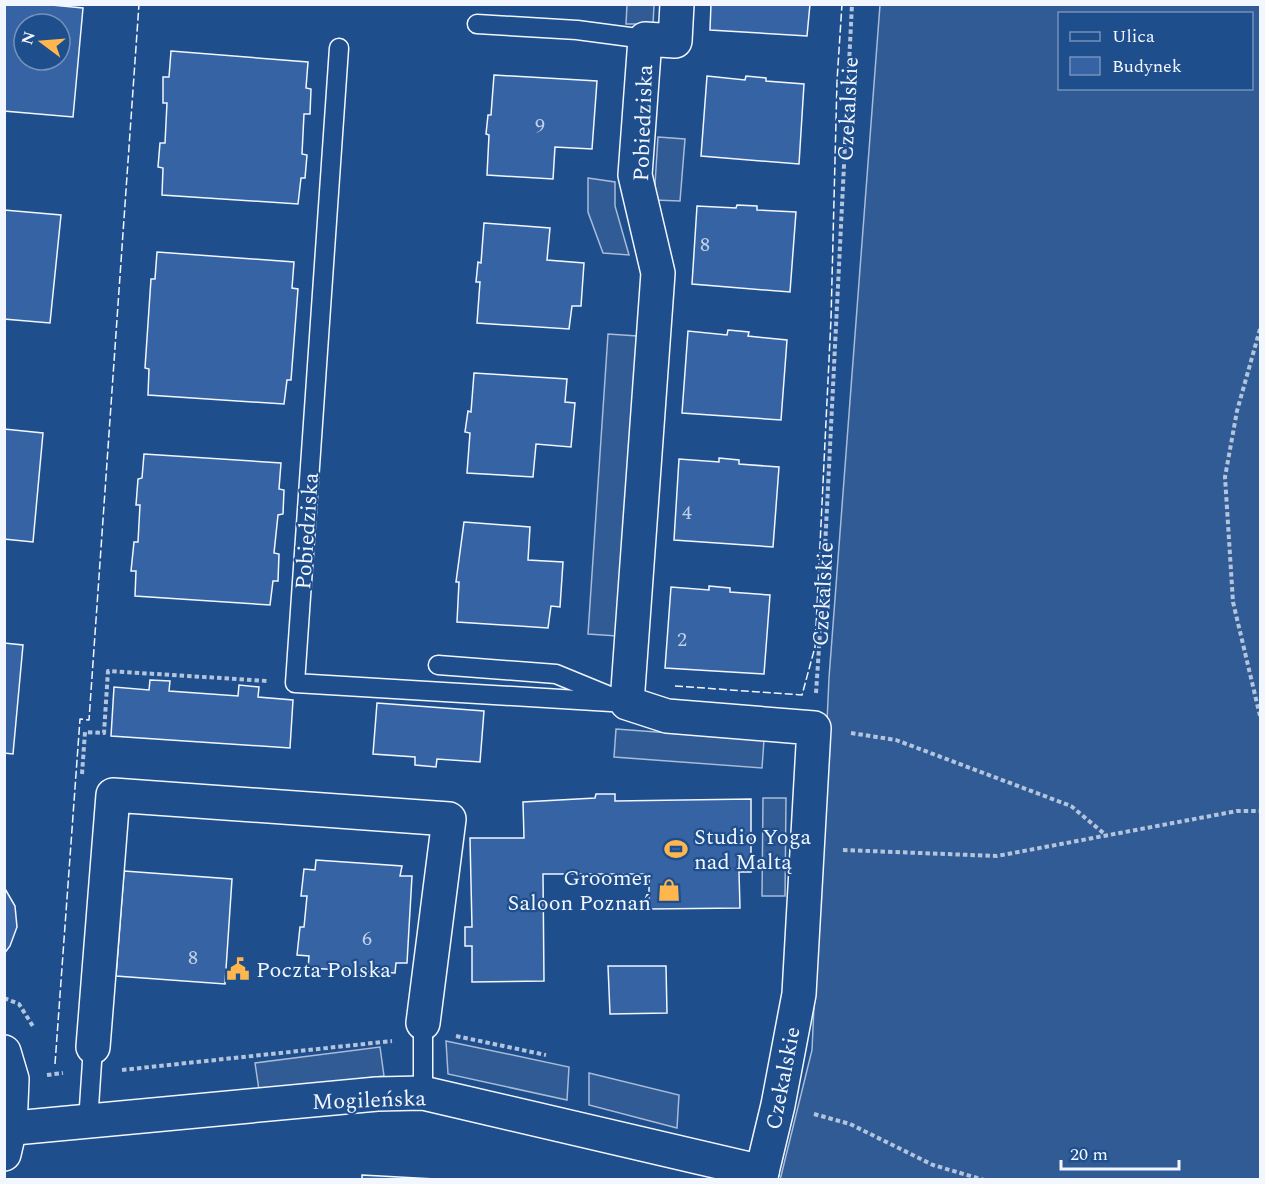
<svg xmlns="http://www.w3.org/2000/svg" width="1265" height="1184" font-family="Spectral,serif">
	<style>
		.built { fill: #305b95; stroke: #a8bbd7; stroke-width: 1.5; fill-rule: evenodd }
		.building { fill: #3563a3; stroke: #f2f6ff; stroke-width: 1.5; fill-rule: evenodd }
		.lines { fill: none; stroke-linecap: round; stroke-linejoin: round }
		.service-casing { stroke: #f2f6ff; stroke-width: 21 }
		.minor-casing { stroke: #f2f6ff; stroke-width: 36 }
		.path { stroke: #b3c4dc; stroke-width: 4; stroke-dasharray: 4.5 3; stroke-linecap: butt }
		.service { stroke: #1f4e8c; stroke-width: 18 }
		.minor { stroke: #1f4e8c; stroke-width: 33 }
		.fence { stroke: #f2f6ff; stroke-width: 1.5; stroke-dasharray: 8 3; stroke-linecap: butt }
		.labels { text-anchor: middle; stroke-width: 4.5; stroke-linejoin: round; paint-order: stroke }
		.number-label { font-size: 20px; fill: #c3d1e8 }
		.street-label { font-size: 22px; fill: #f2f6ff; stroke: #1f4e8c }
		.poi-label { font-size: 22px; fill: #f2f6ff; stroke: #1f4e8c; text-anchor: start }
	</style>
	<rect width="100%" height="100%" fill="#1f4e8c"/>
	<g class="built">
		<path d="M627 5H654L653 24H626Z"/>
		<path d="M880 5H1260V1179L780 1180 812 1050 829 678ZM1060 14H1252V88H1060Z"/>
		<path d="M658 137 685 139 680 201 654 200Z"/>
		<path d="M588 178 615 182V206L629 255 603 253 588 212Z"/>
		<path d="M608 334 637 336 617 636 588 634Z"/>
		<path d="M616 729 764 740 762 768 614 757Z"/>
		<path d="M763 798H786L785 896H762Z"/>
		<path d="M446 1041 569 1067 567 1100 448 1074Z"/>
		<path d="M380 1047 384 1076 259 1090 255 1063Z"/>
		<path d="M589 1073 679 1095 677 1128 589 1105Z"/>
	</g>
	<g class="building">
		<path d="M4 4H41L83 8 73 117 4 111ZM24 24H60V60H24Z"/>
		<path d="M711 4H810L807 36 710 30Z"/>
		<path d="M171 51 308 62 306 88 311 89 310 114H304L302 154 307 155 305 178H301L298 204 162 195 163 168 158 167 160 143H165L167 103H163V77H169Z"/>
		<path d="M494 75 597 81 592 149 555 147 553 179 487 175 489 135 486 134 488 115H491Z"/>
		<path d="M707 76 745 80 746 76 766 78V81L804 84 799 164 701 156Z"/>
		<path d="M737 205 757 206V210L796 212 790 292 692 284 697 206 736 208Z"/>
		<path d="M4 210 61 215 50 323 4 319Z"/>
		<path d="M484 223 550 228 547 260 584 263 581 306H572L569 329 477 323 480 282H476L478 262 481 263Z"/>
		<path d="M157 252 294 262 292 288 298 289 291 380H287L284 404 148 395 149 369 145 368 151 279H155Z"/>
		<path d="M728 330 749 332 748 336 787 340 781 420 682 413 688 331 727 335Z"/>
		<path d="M474 373 567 379 565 402 575 403 571 447 536 444 533 477 467 473 470 433 465 432 468 411 471 412Z"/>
		<path d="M4 429 43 433 33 542 4 539Z"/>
		<path d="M144 454 281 463 279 489 284 490 283 514 278 515 274 553 279 554 278 581H273L270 605 135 596 136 571H131L134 542H138L140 505H136L138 479 142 478Z"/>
		<path d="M719 458 739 460V464L779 467 773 547 674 540 679 459 719 462Z"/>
		<path d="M464 522 530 527 528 560 563 562 560 607 551 606 548 628 457 622 459 582H456Z"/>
		<path d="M709 586 730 588V592L770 595 764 674 665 668 671 587 709 590Z"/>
		<path d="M4 643 23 645 13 754 4 753Z"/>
		<path d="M150 680 170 681 169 691 238 696 239 685 259 687 258 697 293 700 290 748 111 736 114 687 149 690Z"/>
		<path d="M377 703 484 711 480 762 437 759 436 767 415 765V757L373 754Z"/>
		<path d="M596 794H615V801L751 799V872H739L740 908 649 909V874H543L544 981 472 982V946H465V927H472L470 838H524L523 802 595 798Z"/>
		<path d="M316 860 402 866 400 876H412L407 963H396L395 973 308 968 309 956 297 955 300 927H304L307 896H301L304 869 315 870Z"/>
		<path d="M124 871 232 879 225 984 116 976Z"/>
		<path d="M4 887 15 906 17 927 10 946 4 954Z"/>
		<path d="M608 966H666L667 1013 610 1014Z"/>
		<path d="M362 1175 435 1179V1180H362Z"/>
	</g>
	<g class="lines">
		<g class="service-casing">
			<g id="service">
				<path d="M477 24 577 30 645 39"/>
				<path d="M339 48 295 683 627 703"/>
				<path d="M438 665 556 674 612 697"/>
				<path d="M423 1093V1023"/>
				<path d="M88 1122 93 1047"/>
			</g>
		</g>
		<g class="minor-casing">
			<g id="minor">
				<path d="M677 4 675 41 645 39 635 175 658 273 627 703 667 716 814 728 799 994 778 1105 760 1180"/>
				<path d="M93 1047 113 795 449 819 423 1023"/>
				<path d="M4 1052 12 1079 10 1128 4 1154"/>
				<path d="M4 1129 377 1094 423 1093 762 1172"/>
			</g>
		</g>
		<g class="path">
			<path d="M1260 329 1237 411 1225 477 1233 602 1260 716"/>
			<path d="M816 693 823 588 852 4"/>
			<path d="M851 733 896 740 1071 806 1107 836"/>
			<path d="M82 774 85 732 104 733 108 671 268 681"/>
			<path d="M843 850 997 856 1237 811H1260"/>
			<path d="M4 998 19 1004 34 1028"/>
			<path d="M456 1036 546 1055"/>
			<path d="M122 1070 392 1041"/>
			<path d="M47 1075 63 1073"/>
			<path d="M814 1114 850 1124 933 1165 984 1180"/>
		</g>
		<use href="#service" class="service"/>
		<use href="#minor" class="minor"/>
		<g class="fence">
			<path d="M675 686 802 695 815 647 831 319 837 81 842 4"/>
			<path d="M55 1064 80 719 89 720 139 4"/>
		</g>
	</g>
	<defs>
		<g id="stadium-bare" transform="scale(1.8)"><path d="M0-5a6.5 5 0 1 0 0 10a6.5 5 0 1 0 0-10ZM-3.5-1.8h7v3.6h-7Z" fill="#ffb74d" stroke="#1f4e8c" stroke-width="2.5" paint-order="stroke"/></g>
		<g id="shop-bare" transform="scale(1.8)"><path d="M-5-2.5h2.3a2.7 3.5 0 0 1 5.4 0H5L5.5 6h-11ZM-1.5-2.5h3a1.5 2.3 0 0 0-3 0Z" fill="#ffb74d" stroke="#1f4e8c" stroke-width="2.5" paint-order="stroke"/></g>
		<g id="civic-bare" transform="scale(1.8)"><path d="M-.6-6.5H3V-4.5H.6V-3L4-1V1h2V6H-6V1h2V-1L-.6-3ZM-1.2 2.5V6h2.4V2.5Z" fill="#ffb74d" stroke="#1f4e8c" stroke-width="2.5" paint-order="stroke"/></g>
	</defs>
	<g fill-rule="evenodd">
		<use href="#stadium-bare" x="676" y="849"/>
		<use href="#shop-bare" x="669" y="890"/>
		<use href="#civic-bare" x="238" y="969"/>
	</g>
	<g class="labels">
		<g class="number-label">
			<text x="540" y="132">9</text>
			<text x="705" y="251">8</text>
			<text x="687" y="519">4</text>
			<text x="682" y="646">2</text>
			<text x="367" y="945">6</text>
			<text x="193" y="964">8</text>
		</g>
		<g class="street-label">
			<text transform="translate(847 109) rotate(-87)" y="8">Czekalskie</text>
			<text transform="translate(642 123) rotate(-88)" y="8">Pobiedziska</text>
			<text transform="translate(306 531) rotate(-86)" y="8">Pobiedziska</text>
			<text transform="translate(822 594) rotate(-87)" y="8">Czekalskie</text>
			<text transform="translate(782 1078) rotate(-79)" y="8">Czekalskie</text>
			<text transform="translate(369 1099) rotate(-2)" y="8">Mogileńska</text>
		</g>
		<g class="poi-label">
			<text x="694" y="844">Studio Yoga<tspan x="694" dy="25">nad Maltą</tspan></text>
			<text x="651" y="885" text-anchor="end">Groomer<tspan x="651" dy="25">Saloon Poznań</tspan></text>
			<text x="256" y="977">Poczta Polska</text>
		</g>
	</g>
	<rect width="1265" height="1184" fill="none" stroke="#f2f6ff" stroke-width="12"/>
	<rect x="1058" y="12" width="195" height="78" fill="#1f4e8c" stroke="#7391ba" stroke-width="1.5"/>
	<rect x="1070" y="32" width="30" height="9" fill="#1f4e8c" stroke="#7391ba" stroke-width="1.5"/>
	<text x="1112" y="42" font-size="18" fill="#f2f6ff">Ulica</text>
	<rect x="1070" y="57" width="30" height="18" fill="#3563a3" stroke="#7391ba" stroke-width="1.5"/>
	<text x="1112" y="72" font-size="18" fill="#f2f6ff">Budynek</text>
	<g transform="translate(42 42) rotate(286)"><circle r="28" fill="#1f4e8c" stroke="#7391ba" stroke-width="1.5"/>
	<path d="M0-4.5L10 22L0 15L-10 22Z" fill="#ffb74d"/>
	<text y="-9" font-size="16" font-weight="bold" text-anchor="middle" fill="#f2f6ff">N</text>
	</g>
	<path d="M1061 1160v9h118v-9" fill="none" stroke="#f2f6ff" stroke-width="3"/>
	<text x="1070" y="1160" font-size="18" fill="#f2f6ff" stroke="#1f4e8c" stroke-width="4.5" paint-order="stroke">20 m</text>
</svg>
